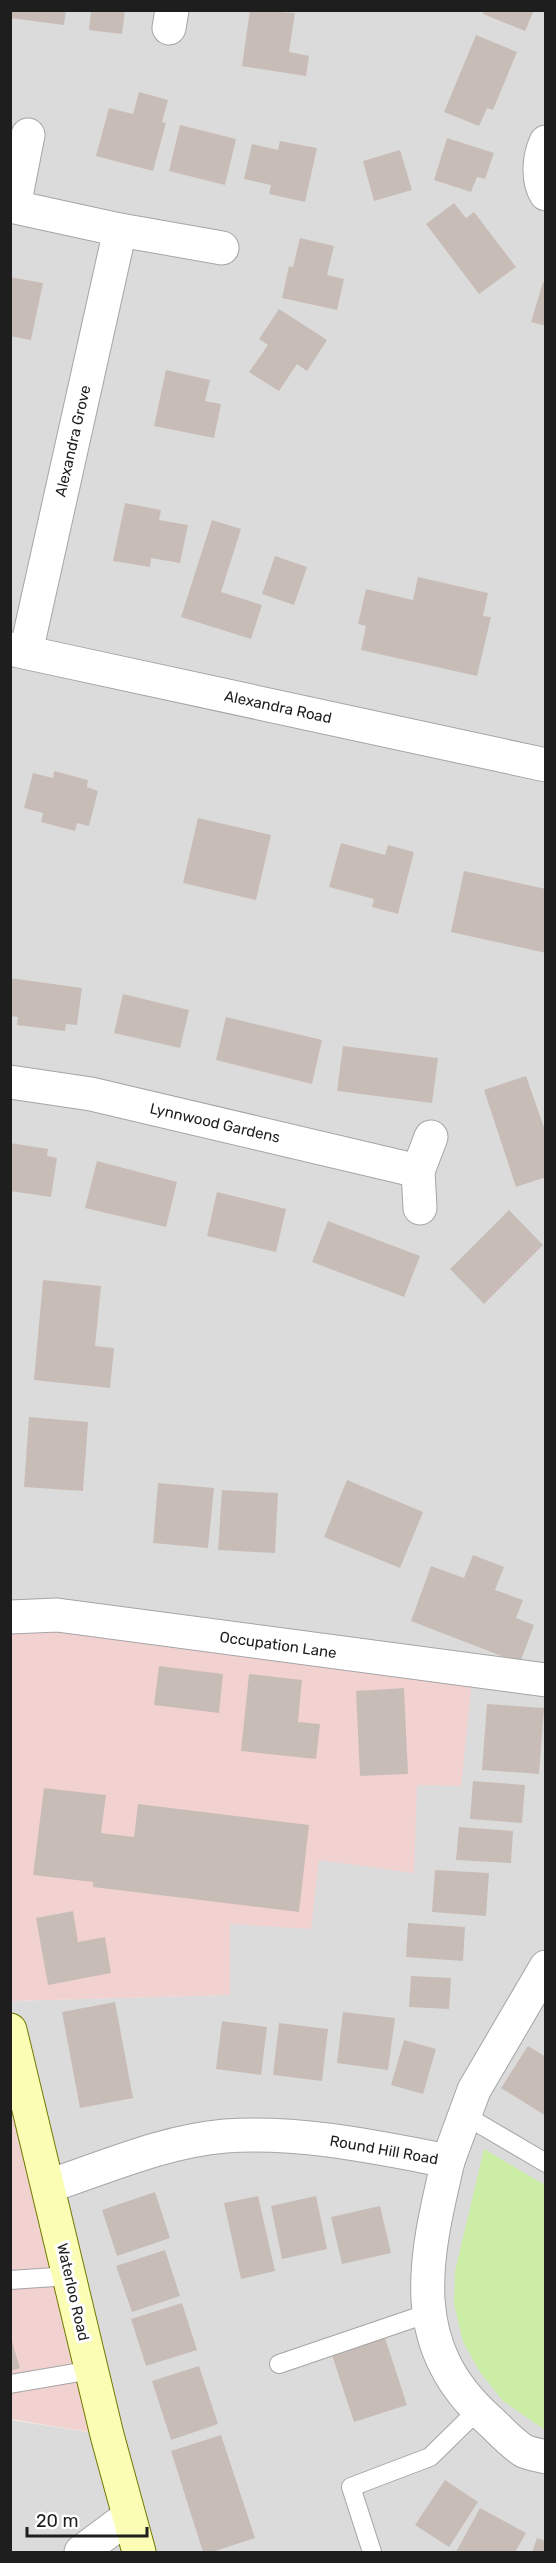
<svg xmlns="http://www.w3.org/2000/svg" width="556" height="2563" font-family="Rubik,sans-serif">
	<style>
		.residential { fill: #dcdbdb }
		.commercial { fill: #f2d2d1 }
		.grass { fill: #cbeda6 }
		.building { fill: #c8bdb6 }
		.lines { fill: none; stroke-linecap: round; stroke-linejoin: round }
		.service-casing { stroke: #a5a5a5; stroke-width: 20 }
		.minor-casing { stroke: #a5a5a5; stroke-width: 35 }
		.secondary-casing { stroke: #707a00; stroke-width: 35 }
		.service { stroke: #fff; stroke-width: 18 }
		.minor { stroke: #fff; stroke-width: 33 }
		.secondary { stroke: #fbfdb4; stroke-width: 33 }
		.labels { text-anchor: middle; stroke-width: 6; stroke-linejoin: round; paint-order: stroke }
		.street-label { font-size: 15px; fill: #1e1e1e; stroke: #fff }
	</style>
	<rect width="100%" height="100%" fill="#f0ebe3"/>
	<path class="residential" d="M11 11H545V2552H11L10 2420 106 2435 11 2053V2001L230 1995V1923L11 1617Z"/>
	<g class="commercial">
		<path d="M10 1617 473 1671 461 1786 417 1785 414 1873 319 1860 311 1929 230 1924V1995L11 2001Z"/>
		<path d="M10 2053 107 2435 11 2419Z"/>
	</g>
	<path class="grass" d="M484 2149 545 2185V2430L503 2401 480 2372 463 2342 454 2304 455 2271Z"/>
	<g class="building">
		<path d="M10 10H66L64 25 10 18Z"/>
		<path d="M91 10H125L122 34 89 30Z"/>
		<path d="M250 10 295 13 289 52 309 56 306 76 242 66Z"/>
		<path d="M484 10H534L525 31 483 14Z"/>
		<path d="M476 35 517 52 493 110 487 108 479 126 444 112Z"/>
		<path d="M139 92 168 100 162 122 166 123 153 171 96 156 109 108 133 114Z"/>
		<path d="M180 125 236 139 225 185 169 171Z"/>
		<path d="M447 138 494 153 485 179 477 177 471 192 434 180Z"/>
		<path d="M280 141 317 148 305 202 269 194 271 185 244 179 252 144 278 150Z"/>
		<path d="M400 150 412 190 374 201 363 161Z"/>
		<path d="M454 203 466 218 474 212 516 267 479 294 426 224Z"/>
		<path d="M300 238 334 246 327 275 344 279 337 310 282 298 289 266 293 267Z"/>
		<path d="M10 277 43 283 31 340 10 336Z"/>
		<path d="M543 282 546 283V326L531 322Z"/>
		<path d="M279 309 327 340 307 371 297 364 279 391 249 372 268 345 259 339Z"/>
		<path d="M166 370 210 380 205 401 221 404 214 438 154 426Z"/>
		<path d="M125 503 161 510 159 520 188 525 180 563 151 558 150 567 113 561Z"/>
		<path d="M212 520 241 529 221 592 262 605 251 639 181 617Z"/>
		<path d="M275 556 307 567 294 605 262 594Z"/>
		<path d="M418 577 488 593 483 616 491 617 477 676 361 650 366 626 358 624 366 589 413 600Z"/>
		<path d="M54 771 88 780 87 787 98 791 89 826 77 823 75 831 41 822 43 813 24 808 33 773 53 778Z"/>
		<path d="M198 818 271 835 256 900 183 883Z"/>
		<path d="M341 843 385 855 388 845 414 852 398 914 372 907 374 899 329 887Z"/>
		<path d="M464 871 546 889V953L451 932Z"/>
		<path d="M10 978 82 988 77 1025 66 1024 65 1031 17 1025 18 1017 10 1016Z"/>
		<path d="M123 994 189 1010 180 1048 114 1033Z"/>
		<path d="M226 1017 322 1040 312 1084 216 1060Z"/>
		<path d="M343 1046 438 1058 432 1103 337 1091Z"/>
		<path d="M526 1076 546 1133V1177L516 1187 484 1090Z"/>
		<path d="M10 1143 48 1149 47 1156 57 1158 51 1197 10 1191Z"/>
		<path d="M97 1161 177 1182 166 1227 85 1208Z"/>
		<path d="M217 1192 286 1209 276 1252 207 1236Z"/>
		<path d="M509 1210 543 1245 484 1304 450 1269Z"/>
		<path d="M328 1221 420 1256 404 1297 312 1262Z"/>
		<path d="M43 1280 101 1286 95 1346 114 1348 110 1388 34 1380Z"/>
		<path d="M29 1417 88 1422 83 1491 24 1487Z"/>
		<path d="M347 1480 423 1512 400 1568 324 1537Z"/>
		<path d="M158 1483 214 1488 208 1548 153 1543Z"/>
		<path d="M222 1490 278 1493 275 1553 218 1550Z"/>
		<path d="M473 1555 504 1567 495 1590 523 1600 516 1618 534 1625 520 1663 411 1621 431 1566 464 1578Z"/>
		<path d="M159 1666 223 1674 219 1713 154 1705Z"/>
		<path d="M249 1674 302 1680 298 1722 320 1724 316 1759 241 1751Z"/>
		<path d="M404 1688 408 1774 360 1776 356 1691Z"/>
		<path d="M487 1704 544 1708 539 1774 482 1770Z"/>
		<path d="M473 1781 525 1785 522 1823 470 1819Z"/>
		<path d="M44 1788 106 1795 101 1833 134 1837 138 1804 309 1825 299 1912 93 1887V1882L33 1875Z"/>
		<path d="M459 1827 513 1831 511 1863 456 1860Z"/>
		<path d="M435 1870 489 1873 486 1916 432 1912Z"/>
		<path d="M73 1911 78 1942 105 1937 111 1973 48 1985 36 1918Z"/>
		<path d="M408 1923 465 1927 463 1961 406 1957Z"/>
		<path d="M411 1976 451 1978 449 2009 409 2007Z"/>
		<path d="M115 2002 133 2098 80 2108 62 2012Z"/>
		<path d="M343 2012 395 2018 388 2070 337 2063Z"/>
		<path d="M222 2021 267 2027 261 2075 216 2069Z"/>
		<path d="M279 2023 328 2029 322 2081 273 2075Z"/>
		<path d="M404 2040 436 2049 423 2094 391 2085Z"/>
		<path d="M528 2046 546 2057V2116L501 2088Z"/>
		<path d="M155 2192 170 2238 117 2256 102 2210Z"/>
		<path d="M258 2196 275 2271 241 2279 224 2203Z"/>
		<path d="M316 2196 327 2249 282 2259 271 2206Z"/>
		<path d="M380 2206 391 2253 342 2264 331 2217Z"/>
		<path d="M165 2250 180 2296 132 2312 116 2266Z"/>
		<path d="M182 2303 197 2350 146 2366 131 2319Z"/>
		<path d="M10 2335 20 2368 10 2371Z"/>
		<path d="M385 2338 407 2405 354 2422 332 2355Z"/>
		<path d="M199 2366 218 2424 171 2440 152 2381Z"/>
		<path d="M221 2435 255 2538 212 2552H203L171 2451Z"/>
		<path d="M445 2480 478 2502 449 2547 415 2525Z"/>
		<path d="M480 2508 526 2533 515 2552H456Z"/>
		<path d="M537 2538 546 2541V2552H532Z"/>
	</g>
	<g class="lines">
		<g class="service-casing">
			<g id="service">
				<path d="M466 2116 546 2163"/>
				<path d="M10 2280 70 2276"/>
				<path d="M279 2364 429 2313"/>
				<path d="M10 2384 92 2370"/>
				<path d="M372 2552 351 2487 430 2457 478 2410"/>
			</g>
		</g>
		<g class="minor-casing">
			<g id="minor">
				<path d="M169 28 172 10"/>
				<path d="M546 142C539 157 537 180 546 194"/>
				<path d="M10 206 120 230 26 652"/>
				<path d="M14 206 28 135"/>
				<path d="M120 230 222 248"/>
				<path d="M10 649 546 765"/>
				<path d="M10 1082 91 1094 418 1171"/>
				<path d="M420 1208 418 1171 431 1137"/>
				<path d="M10 1617 57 1615 546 1680"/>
				<path d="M448 2161 474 2090 546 1967"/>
				<path d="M49 2186C106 2167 165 2141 225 2136 301 2131 375 2147 448 2161 425 2259 404 2345 489 2420 500 2430 511 2443 524 2451 530 2454 539 2455 546 2457"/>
				<path d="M81 2552 128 2517"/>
			</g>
		</g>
		<g class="secondary-casing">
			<path id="secondary" d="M10 2030 107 2435 139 2552"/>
		</g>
		<use href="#service" class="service"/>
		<use href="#minor" class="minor"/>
		<use href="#secondary" class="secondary"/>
	</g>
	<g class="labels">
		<g class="street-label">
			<text transform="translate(73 441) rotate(-77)" y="5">Alexandra Grove</text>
			<text transform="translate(278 707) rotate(12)" y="5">Alexandra Road</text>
			<text transform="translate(215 1123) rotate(13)" y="5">Lynnwood Gardens</text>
			<text transform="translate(278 1645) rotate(8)" y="5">Occupation Lane</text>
			<text transform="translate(384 2150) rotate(10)" y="5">Round Hill Road</text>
			<text transform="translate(73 2292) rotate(77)" y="5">Waterloo Road</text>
		</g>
	</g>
	<rect width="556" height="2563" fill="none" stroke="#1e1e1e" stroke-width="24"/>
	<path d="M27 2527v9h120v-9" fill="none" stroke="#1e1e1e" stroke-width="3"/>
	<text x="36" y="2527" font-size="18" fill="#1e1e1e" stroke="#ffffff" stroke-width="4.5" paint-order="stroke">20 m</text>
</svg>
